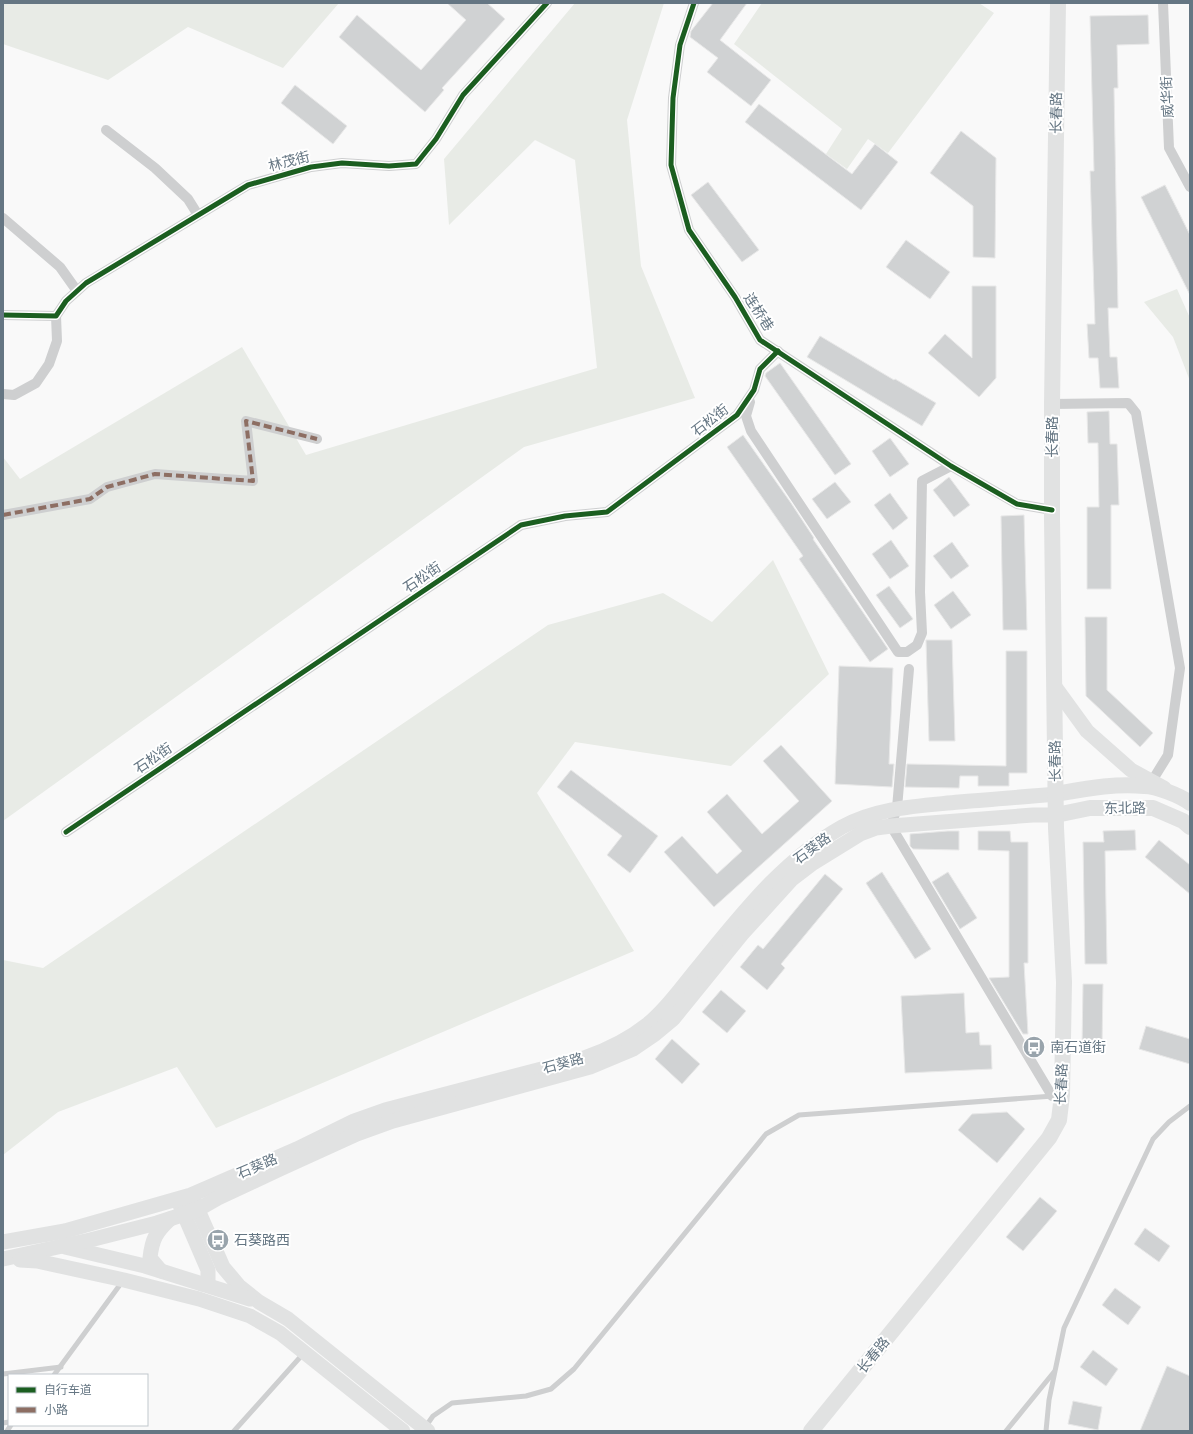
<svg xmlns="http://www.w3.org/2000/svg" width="1193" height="1434" font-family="'Fira Sans','Noto Sans SC',sans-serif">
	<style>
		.green { fill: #e8ebe6 }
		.building { fill: #d0d2d3; stroke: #e8e8e8 }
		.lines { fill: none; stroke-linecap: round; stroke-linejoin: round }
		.lane { stroke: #cecfd0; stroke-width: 5 }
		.street { stroke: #cecfd0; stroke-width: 10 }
		.secondary { stroke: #e1e2e2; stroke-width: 15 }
		.primary { stroke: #e1e2e2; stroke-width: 16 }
		.quiet { stroke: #8d6e63; stroke-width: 4; stroke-dasharray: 8 4; stroke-linecap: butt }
		.cycleway-casing { stroke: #fff; stroke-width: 8 }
		.cycleway { stroke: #1b5e20; stroke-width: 5 }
		.labels { text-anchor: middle; stroke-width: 4; stroke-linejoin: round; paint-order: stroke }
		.street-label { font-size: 14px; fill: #657683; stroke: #fff }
		.poi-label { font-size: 14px; fill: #657683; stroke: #fff; text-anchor: start }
	</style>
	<rect width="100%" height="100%" fill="#f9f9f9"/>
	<g class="green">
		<path d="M3 3H339L283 68 188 27 108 80 3 44Z"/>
		<path d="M575 3H664L627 120 641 266 695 398 524 447 3 821V457L20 479 242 347 306 455 597 368 575 160 535 140 449 225 444 159Z"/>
		<path d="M762 3H979L994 13 888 153 868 139 847 169 826 154 842 129 734 44Z"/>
		<path d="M1177 289 1190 318V381L1173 337 1144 302Z"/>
		<path d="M773 560 829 674 731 766 575 742 537 793 634 951 216 1128 177 1067 58 1112 3 1155V960L43 968 548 625 663 593 712 622Z"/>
	</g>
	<g class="building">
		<path d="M447 3H487L505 19 442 88 444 90 425 112 339 37 357 15 421 70 466 20Z"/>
		<path d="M713 3H747L720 40 771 80 751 106 707 72 718 58 690 37 691 31Z"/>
		<path d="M1148 15 1149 44 1117 45 1118 88H1114L1118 308H1108L1110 357H1117L1119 388H1100L1098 358H1089L1087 324H1095L1090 171H1094L1090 16Z"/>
		<path d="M295 85 347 126 333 144 281 103Z"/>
		<path d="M759 104 852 174 875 144 898 162 861 210 745 122Z"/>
		<path d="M961 131 996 158 995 258 973 257V206L930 173Z"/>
		<path d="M708 182 759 250 742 262 691 195Z"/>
		<path d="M1165 185 1190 235V295L1141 197Z"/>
		<path d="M906 240 950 272 930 299 886 267Z"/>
		<path d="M972 286H996V378L979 397 928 353 945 334 972 358Z"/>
		<path d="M820 336 894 380 895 379 936 403 922 426 807 357Z"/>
		<path d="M780 363 851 464 835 475 765 376 766 373Z"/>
		<path d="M1109 411 1110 444H1117L1119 505H1111V589H1087V507H1099L1098 443H1088L1087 412Z"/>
		<path d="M743 435 791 503 814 538 813 539 888 649 870 662 799 559 803 556 727 447Z"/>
		<path d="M890 438 909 464 890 477 872 451Z"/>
		<path d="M949 477 970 505 954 517 933 490Z"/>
		<path d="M835 482 851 502 827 519 812 499Z"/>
		<path d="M890 493 908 518 893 530 874 505Z"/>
		<path d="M1024 515 1027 630H1003L1001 516Z"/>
		<path d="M891 540 909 566 890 579 872 554Z"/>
		<path d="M952 542 969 566 951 579 933 556Z"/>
		<path d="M889 586 913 619 900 628 876 595Z"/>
		<path d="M953 591 971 615 951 629 934 605Z"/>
		<path d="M1085 617H1107V690L1153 733 1140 747 1086 696Z"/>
		<path d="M926 640H952L955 741H929Z"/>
		<path d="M1006 651H1027V773H1009V786H978V776H960L959 788 905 787 907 764 1006 766Z"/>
		<path d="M839 666 893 668 889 764H894L892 787 835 784Z"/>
		<path d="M781 745 832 801 714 907 664 852 682 836 717 874 742 851 707 812 727 794 762 834 799 801 763 761Z"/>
		<path d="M571 770 658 836 630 873 607 855 622 836 557 787Z"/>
		<path d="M1135 830 1136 850 1105 851 1107 964H1085L1083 842H1104L1103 831Z"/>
		<path d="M948 831H959V850L913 849 910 846V834Z"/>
		<path d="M978 831H1010L1011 842H1028V963H1024L1028 1034H1023L989 978 1009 977V851L978 850Z"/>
		<path d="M1159 840 1190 865V894L1145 857Z"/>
		<path d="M882 872 931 949 915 959 866 883Z"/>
		<path d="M948 872 977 918 960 929 932 882Z"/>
		<path d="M825 874 843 889 781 964 785 968 767 990 740 967 758 945 763 949Z"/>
		<path d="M1083 984H1103L1102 1047H1082Z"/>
		<path d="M721 990 746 1011 727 1033 702 1012Z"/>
		<path d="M964 993 966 1033 979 1032 980 1045H991L992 1069 905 1073 901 996Z"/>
		<path d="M1146 1026 1190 1039V1064L1139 1049Z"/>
		<path d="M672 1039 700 1064 682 1084 655 1059Z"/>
		<path d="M1007 1112 1025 1129 997 1163 958 1130 972 1114Z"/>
		<path d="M1040 1197 1057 1211 1023 1251 1006 1237Z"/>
		<path d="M1145 1228 1170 1246 1159 1262 1134 1244Z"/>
		<path d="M1115 1288 1141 1307 1128 1325 1102 1305Z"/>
		<path d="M1093 1350 1118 1369 1106 1386 1080 1367Z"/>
		<path d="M1167 1366 1190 1376V1431H1140Z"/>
		<path d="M1073 1401 1102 1407 1098 1430 1068 1424Z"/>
	</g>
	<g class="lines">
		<g class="lane">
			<path d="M3 1374 61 1367"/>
			<path d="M54 1375 122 1282"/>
			<path d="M3 1423 9 1422"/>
			<path d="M426 1426 433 1416 452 1403 526 1396 551 1389 574 1369 766 1134 799 1115 1053 1096"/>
			<path d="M7 1431 11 1425"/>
			<path d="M234 1431 303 1354"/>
			<path d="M1006 1431 1054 1372"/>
			<path d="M1046 1431 1049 1400 1064 1328 1153 1139 1169 1122 1190 1106"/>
		</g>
		<g class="street">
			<path d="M694 3 680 45 673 98 671 165 689 230 735 297 760 340 951 466 1017 504 1052 510"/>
			<path d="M1163 3 1169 148 1190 187"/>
			<path d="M106 130 155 168 188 199 198 215"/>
			<path d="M3 218 60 267 77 291"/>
			<path d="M3 315 56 316 66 301 86 283 248 185 311 167 342 163 389 166 416 164 436 139 463 95 547 3"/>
			<path d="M3 394 14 395 36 383 49 364 57 341 56 316"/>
			<path d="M750 402 746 416 751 431 898 652H907L917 645 922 633 920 592 922 481 951 466"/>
			<path d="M1052 404 1128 403 1136 413 1180 668 1168 755 1152 781"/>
			<path d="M3 515 90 499 107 487 155 474 253 481 246 421 317 439"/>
			<path d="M909 669 897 808 891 826 1052 1096"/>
			<path d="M66 832 521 525 565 516 607 512 737 415 754 390 760 369 778 351"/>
		</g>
		<g class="secondary">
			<path d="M1055 687 1087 731 1131 770 1164 788"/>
			<path d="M194 1201 223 1267 239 1286 259 1302 288 1319 428 1431"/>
			<path d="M180 1205 208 1270V1281L202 1284"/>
			<path d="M3 1242 65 1231 191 1195 297 1149 354 1121 385 1110 584 1058C607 1050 628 1040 648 1024 668 1008 683 985 700 965 742 914 783 860 842 827 878 807 920 806 959 802 992 799 1024 797 1056 794"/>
			<path d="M65 1247 145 1266 250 1299"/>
			<path d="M3 1259 90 1240 157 1223 197 1210 218 1198 280 1169 357 1134 393 1121 590 1067 633 1049 655 1034 673 1019 742 934 792 879 813 863 860 834 876 828 891 826 1033 815H1056"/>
			<path d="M20 1260 37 1261 124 1280 199 1299 250 1316 280 1333 403 1431"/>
			<path d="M161 1271 150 1258C152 1239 156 1232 170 1219"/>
		</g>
		<g class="primary">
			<path d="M1056 794C1085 789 1115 783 1144 786 1156 786 1181 796 1190 803"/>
			<path d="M1056 815 1090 808H1153L1183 821 1190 827"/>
			<path d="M811 1431 1049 1138 1059 1120 1062 1095 1064 982 1056 828 1052 519V404L1058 3"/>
		</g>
		<path class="quiet" d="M3 515 90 499 107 487 155 474 253 481 246 421 317 439"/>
		<g class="cycleway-casing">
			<g id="cycleway">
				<path d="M694 3 680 45 673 98 671 165 689 230 735 297 760 340 951 466 1017 504 1052 510"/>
				<path d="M3 315 56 316 66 301 86 283 248 185 311 167 342 163 389 166 416 164 436 139 463 95 547 3"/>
				<path d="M66 832 521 525 565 516 607 512 737 415 754 390 760 369 778 351"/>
			</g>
		</g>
		<use href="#cycleway" class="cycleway"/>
	</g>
	<defs>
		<g id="bus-disc" transform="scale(1.15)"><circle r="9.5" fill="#99a4ac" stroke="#fff"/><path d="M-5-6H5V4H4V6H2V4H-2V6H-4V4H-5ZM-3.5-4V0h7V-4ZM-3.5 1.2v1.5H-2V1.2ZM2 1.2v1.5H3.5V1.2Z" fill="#fff"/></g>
	</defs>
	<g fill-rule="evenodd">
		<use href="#bus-disc" x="1034" y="1047"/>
		<use href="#bus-disc" x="218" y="1240"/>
	</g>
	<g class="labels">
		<g class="street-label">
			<text transform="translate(1167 97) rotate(-93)" y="5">威华街</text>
			<text transform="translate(1056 113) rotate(-89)" y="5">长春路</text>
			<text transform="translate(289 161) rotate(-14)" y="5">林茂街</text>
			<text transform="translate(759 312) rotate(57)" y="5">连桥巷</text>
			<text transform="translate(710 420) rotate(-38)" y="5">石松街</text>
			<text transform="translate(1052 437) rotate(-90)" y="5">长春路</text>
			<text transform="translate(422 577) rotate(-34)" y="5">石松街</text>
			<text transform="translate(153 758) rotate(-34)" y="5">石松街</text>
			<text transform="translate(1055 761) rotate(-91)" y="5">长春路</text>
			<text transform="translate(1125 808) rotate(-1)" y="5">东北路</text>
			<text transform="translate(812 848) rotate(-36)" y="5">石葵路</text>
			<text transform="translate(563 1063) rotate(-15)" y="5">石葵路</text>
			<text transform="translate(1061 1084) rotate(-87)" y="5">长春路</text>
			<text transform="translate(257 1166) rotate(-23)" y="5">石葵路</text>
			<text transform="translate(873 1355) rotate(-51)" y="5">长春路</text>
		</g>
		<g class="poi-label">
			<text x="1050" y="1052">南石道街</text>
			<text x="234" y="1245">石葵路西</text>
		</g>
	</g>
	<rect width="1193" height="1434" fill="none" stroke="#657683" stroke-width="8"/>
	<rect x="8" y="1374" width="140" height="52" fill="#ffffff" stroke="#c1c8cd"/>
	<rect x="16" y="1387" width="20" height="6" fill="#1b5e20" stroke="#c1c8cd"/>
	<text x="44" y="1394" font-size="12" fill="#657683">自行车道</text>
	<rect x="16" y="1407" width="20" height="6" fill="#8d6e63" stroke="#c1c8cd"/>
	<text x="44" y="1414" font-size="12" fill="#657683">小路</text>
</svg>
